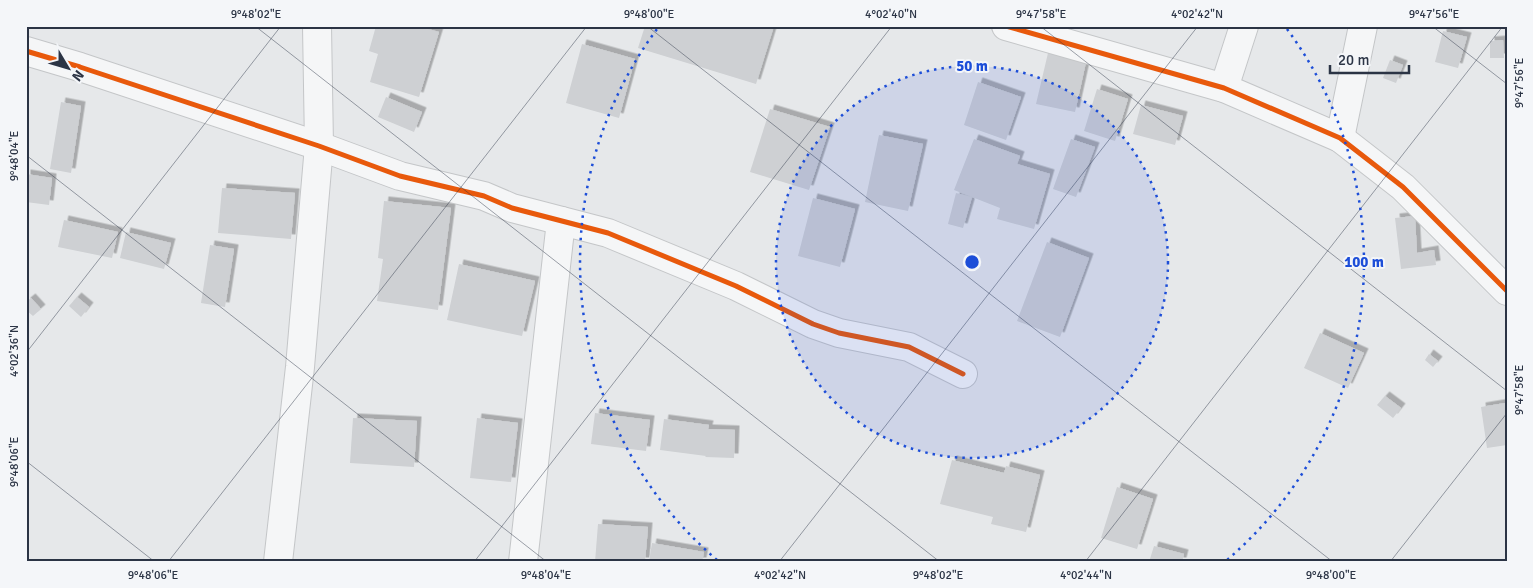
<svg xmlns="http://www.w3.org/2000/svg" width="1533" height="588" font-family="Signika,sans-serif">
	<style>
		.building { fill: #ced0d3; filter: url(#shadow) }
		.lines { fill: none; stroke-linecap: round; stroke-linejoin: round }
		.minor-casing { stroke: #c4c6c8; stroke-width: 30 }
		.minor { stroke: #f5f6f7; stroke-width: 28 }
		.cycleway-casing { stroke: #f4f6f9; stroke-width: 8 }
		.cycleway { stroke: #e8590c; stroke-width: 5 }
		.ticks { fill: none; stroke: #2b3445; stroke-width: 1; stroke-opacity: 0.45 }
		.ring { fill: none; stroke: #1d4ed8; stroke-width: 2.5; stroke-dasharray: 2.5 5 }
		.centre { fill: #1d4ed8; stroke: #f4f6f9; stroke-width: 2.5 }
		.ring-label { font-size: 15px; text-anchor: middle; font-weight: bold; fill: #1d4ed8; stroke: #f4f6f9; stroke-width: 4; stroke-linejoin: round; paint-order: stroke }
		.neatline { fill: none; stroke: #2b3445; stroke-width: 2 }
		.ticks-label { font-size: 12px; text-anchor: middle; fill: #2b3445 }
	</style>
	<defs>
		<filter id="shadow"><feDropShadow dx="4.5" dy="-4.5" stdDeviation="0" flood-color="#0004"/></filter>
	</defs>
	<rect width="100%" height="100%" fill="#e6e8ea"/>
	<g class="building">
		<path d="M376 26H417L439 32 419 97 370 82 378 54 369 51Z"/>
		<path d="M645 26H774L756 84 638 48Z"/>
		<path d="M1443 31 1467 37 1458 68 1435 62Z"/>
		<path d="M1503 40 1504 58H1490V41Z"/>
		<path d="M582 44 635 59 619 118 566 103Z"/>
		<path d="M1048 53 1086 62 1075 112 1036 104Z"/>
		<path d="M1390 60 1403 65 1396 83 1383 78Z"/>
		<path d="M978 82 1021 97 1006 140 964 125Z"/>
		<path d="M1097 89 1128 99 1115 141 1084 131Z"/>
		<path d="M386 97 422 112 414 132 378 117Z"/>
		<path d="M61 102 81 106 71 173 50 169Z"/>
		<path d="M1141 105 1183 116 1175 145 1133 134Z"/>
		<path d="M770 109 830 127 809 190 750 172Z"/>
		<path d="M879 135 923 144 908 211 865 202Z"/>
		<path d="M974 139 1020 156 1017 164 1050 174 1034 229 997 219 1000 208 954 190Z"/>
		<path d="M1071 139 1095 147 1076 197 1053 189Z"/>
		<path d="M26 174 52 178 49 205 26 202Z"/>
		<path d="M222 188 295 193 291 239 218 233Z"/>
		<path d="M956 193 972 197 963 228 948 224Z"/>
		<path d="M813 198 855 209 840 267 798 256Z"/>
		<path d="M384 201 451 208 438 310 377 301 383 259 378 258Z"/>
		<path d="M1415 216 1417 253 1434 250 1436 265 1401 269 1395 218Z"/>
		<path d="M64 220 118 232 112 258 58 247Z"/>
		<path d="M126 232 171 243 164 269 120 258Z"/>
		<path d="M1047 242 1089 258 1060 337 1017 321Z"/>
		<path d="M210 245 234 249 225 307 201 303Z"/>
		<path d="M459 264 535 281 522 336 447 320Z"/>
		<path d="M77 297 89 307 81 317 69 306Z"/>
		<path d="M31 298 41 309 33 316 26 310V302Z"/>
		<path d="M1320 333 1364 353 1348 388 1304 368Z"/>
		<path d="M1429 354 1438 361 1433 367 1425 360Z"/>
		<path d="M1385 396 1401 408 1393 418 1377 405Z"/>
		<path d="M1505 403 1507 445 1487 448 1481 407Z"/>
		<path d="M595 413 650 420 646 451 591 444Z"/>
		<path d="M353 418 417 421 414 467 350 463Z"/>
		<path d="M477 418 518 423 511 482 470 478Z"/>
		<path d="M664 419 709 425 708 429 735 430 734 458 705 457 706 456 660 450Z"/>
		<path d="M952 460 1004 473 1006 466 1040 475 1026 532 991 524 993 517 940 504Z"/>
		<path d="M1117 487 1153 499 1137 549 1101 538Z"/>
		<path d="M598 524 648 527 645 562H595Z"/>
		<path d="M652 543 704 552 702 562H649Z"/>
		<path d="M1154 546 1184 554 1182 562H1149Z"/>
	</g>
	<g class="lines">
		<g class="minor-casing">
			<g id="minor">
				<path d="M1006 26 1224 88 1340 138 1403 187 1507 291"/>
				<path d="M26 51 80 67 319 146 400 176 484 196 512 208 608 233 736 286 813 324 839 333 909 347 963 374"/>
				<path d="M1224 88 1244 26"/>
				<path d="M1340 138 1363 26"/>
				<path d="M278 562 300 367 319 146 317 26"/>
				<path d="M523 562 561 221"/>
			</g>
		</g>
		<use href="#minor" class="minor"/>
		<g class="cycleway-casing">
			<g id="cycleway">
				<path d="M1006 26 1224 88 1340 138 1403 187 1507 291"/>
				<path d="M26 51 80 67 319 146 400 176 484 196 512 208 608 233 736 286 813 324 839 333 909 347 963 374"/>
			</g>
		</g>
		<use href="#cycleway" class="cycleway"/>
	</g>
	<path class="ticks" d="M255 26 940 562M647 26 1333 562M1040 26 1507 391M1432 26 1507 84M26 155 547 562M26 353 281 26M26 461 155 562M168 562 587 26M474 562 892 26M779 562 1198 26M1085 562 1503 26M1390 562 1507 413"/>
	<circle cx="972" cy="262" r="196" fill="#1d4ed8" fill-opacity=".12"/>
	<g class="ring">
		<circle cx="972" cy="262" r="196"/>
		<path d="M717 560A392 392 0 0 1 657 29M1287 29A392 392 0 0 1 1227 560"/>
	</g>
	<circle cx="972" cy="262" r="8" class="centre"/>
	<g class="ring-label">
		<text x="972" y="71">50 m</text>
		<text x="1364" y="267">100 m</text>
	</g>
	<rect width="1533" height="588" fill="none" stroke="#f4f6f9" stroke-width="55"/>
	<g transform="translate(68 68) rotate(128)" stroke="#f4f6f9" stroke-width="4" paint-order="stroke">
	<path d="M0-4L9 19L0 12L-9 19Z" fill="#2b3445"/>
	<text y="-8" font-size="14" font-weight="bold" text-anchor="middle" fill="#2b3445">N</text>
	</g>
	<path d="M1330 65v8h79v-8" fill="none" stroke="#2b3445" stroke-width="2.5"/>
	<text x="1338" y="65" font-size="15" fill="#2b3445" stroke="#f4f6f9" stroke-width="4" paint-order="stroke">20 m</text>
	<rect x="28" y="28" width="1478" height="532" class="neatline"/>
	<g class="ticks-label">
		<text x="256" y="18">9°48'02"E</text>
		<text x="649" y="18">9°48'00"E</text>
		<text x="891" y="18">4°02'40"N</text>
		<text x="1041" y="18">9°47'58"E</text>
		<text x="1197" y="18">4°02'42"N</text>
		<text x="1434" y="18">9°47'56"E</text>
		<text transform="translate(1519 83) rotate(-90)" y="4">9°47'56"E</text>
		<text transform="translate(14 156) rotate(-90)" y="4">9°48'04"E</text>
		<text transform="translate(14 351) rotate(-90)" y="4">4°02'36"N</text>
		<text transform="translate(1519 390) rotate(-90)" y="4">9°47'58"E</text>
		<text transform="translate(14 462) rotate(-90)" y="4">9°48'06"E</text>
		<text x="153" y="579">9°48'06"E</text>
		<text x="546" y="579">9°48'04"E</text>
		<text x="780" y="579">4°02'42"N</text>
		<text x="938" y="579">9°48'02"E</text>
		<text x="1086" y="579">4°02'44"N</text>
		<text x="1331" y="579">9°48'00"E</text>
	</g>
</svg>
